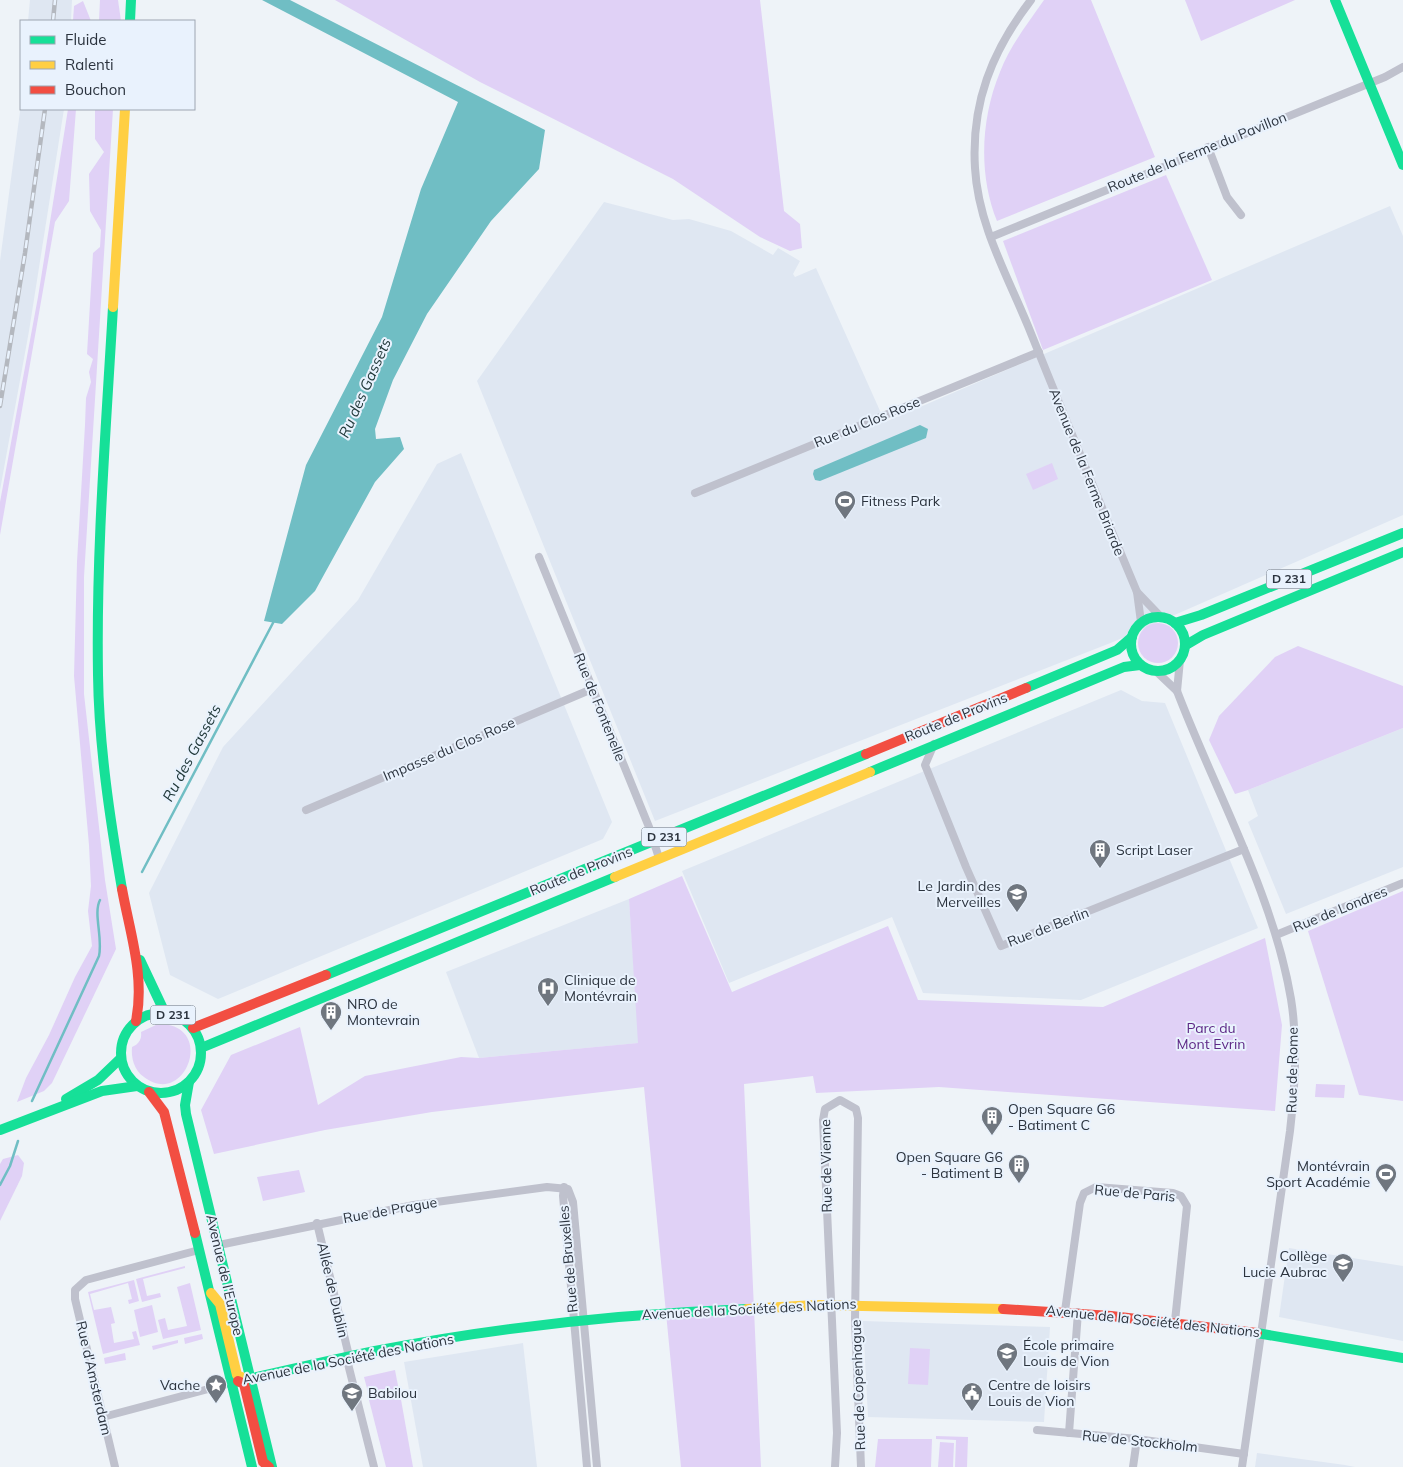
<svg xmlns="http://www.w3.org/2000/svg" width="1403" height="1467" font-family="Mulish,sans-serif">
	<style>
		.built { fill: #dfe7f2 }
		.green { fill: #e0d1f6 }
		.water { fill: #70bec4 }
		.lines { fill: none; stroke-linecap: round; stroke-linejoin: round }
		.stream { stroke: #70bec4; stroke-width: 2.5 }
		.street { stroke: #bfc1cd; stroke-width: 8 }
		.fast { stroke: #16e098; stroke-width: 10 }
		.slow { stroke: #ffcf43; stroke-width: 10 }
		.jam { stroke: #f24e42; stroke-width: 10 }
		.rail-casing { stroke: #b4b8bf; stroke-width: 4.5 }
		.rail { stroke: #e9f2fd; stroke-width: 2.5; stroke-dasharray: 8; stroke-linecap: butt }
		.labels { text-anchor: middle; stroke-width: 4; stroke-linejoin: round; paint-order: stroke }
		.shield { fill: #e9f2fd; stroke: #646c77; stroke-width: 1 }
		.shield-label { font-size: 12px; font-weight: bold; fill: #2b333e }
		.street-label { font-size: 14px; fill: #2b333e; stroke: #e9f2fd }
		.poi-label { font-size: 14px; fill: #2b333e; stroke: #e9f2fd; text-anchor: start }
		.park-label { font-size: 14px; fill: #5d2886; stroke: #e9f2fd }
		.water-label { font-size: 15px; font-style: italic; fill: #203839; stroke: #e9f2fd }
	</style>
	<rect width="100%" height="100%" fill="#eef3f8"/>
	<g class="built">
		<path d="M30 0H72L71 21H28Z"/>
		<path d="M21 104V109H64L29 331 0 490V261Z"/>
		<path d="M604 202 673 220 689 219 731 231 773 255 778 248 800 261 793 274 795 277 816 268 885 422 1390 206 1403 236V515L1113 642 655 821 477 381Z"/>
		<path d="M461 453 612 822 603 839 218 999 170 975 149 893 223 747 358 600 437 464Z"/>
		<path d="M1121 690 1142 701 1165 703 1258 928 1081 1000 923 993 892 917 729 983 682 871Z"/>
		<path d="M1403 728V867L1286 914 1248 822 1258 816 1248 790Z"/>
		<path d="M629 899 639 1043 479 1058 446 972Z"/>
		<path d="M1289 1248 1403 1266V1341L1279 1317Z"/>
		<path d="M863 1321 1050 1327 1044 1422 868 1417Z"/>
		<path d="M523 1343 537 1467H423L404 1362Z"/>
		<path d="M1257 1453 1345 1465 1355 1467H1255Z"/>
	</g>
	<g class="green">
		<path d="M100 0H118L121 21H99Z"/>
		<path d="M335 0H760L784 211 800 224 802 248 790 251 760 237 673 179 480 82Z"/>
		<path d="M1044 0H1091L1155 157 997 221C978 174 981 118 1000 72 1010 46 1028 23 1044 0Z"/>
		<path d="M1185 0H1295L1201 41Z"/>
		<path d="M83 1 91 21H73L74 6Z"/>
		<path d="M68 109H76L69 201 55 222 0 535V502L38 297Z"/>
		<path d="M95 109H113L84 577V694L105 880 116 949 52 1083 44 1091 17 1102 26 1078 49 1035 75 977 92 946 88 911 91 886 89 845 74 676 77 562 85 425 86 398 91 382 89 372 93 359 87 354 93 253 100 247 101 230 90 211 89 174 104 152 95 139Z"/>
		<path d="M1166 175 1212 280 1043 350 1003 241Z"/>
		<path d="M1052 463 1058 479 1033 490 1026 474Z"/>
		<circle cx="1158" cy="643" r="20"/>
		<path d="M1298 646 1403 686V728L1248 790 1235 794 1209 740 1219 716 1275 657Z"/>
		<path d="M682 876 732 992 888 926 918 1000 1103 1007 1265 938 1282 1025 1275 1111 939 1087 816 1093 813 1076 744 1084 761 1467H681L644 1087 432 1112 325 1130 214 1154 201 1110 231 1055 300 1027 318 1105 365 1076 461 1057 479 1058 638 1043 629 899Z"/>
		<path d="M1403 891V1101L1359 1095 1308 931Z"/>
		<path d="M158 1024C217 1023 186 1109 144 1077 134 1070 131 1058 132 1047 139 1044 142 1039 141 1032Z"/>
		<path d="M1316 1084 1345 1085 1344 1098 1315 1097Z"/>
		<path d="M18 1155 24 1163 22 1176 0 1221V1164L3 1159Z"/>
		<path d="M299 1170 305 1192 263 1201 257 1177Z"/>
		<path d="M185 1266V1268L143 1279 147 1296 160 1293 161 1297 142 1302 136 1279Z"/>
		<path d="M134 1280 139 1301 129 1304 128 1300 132 1299 128 1283 90 1294 94 1310 111 1307 115 1323 111 1324 114 1343 134 1339 132 1332 136 1331 140 1345 103 1354 88 1292Z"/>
		<path d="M190 1283 201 1330 163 1339 158 1320 165 1318 168 1330 187 1326 177 1287Z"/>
		<path d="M152 1305 158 1332 140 1337 134 1310Z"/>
		<path d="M202 1334 203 1339 185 1344 184 1338Z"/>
		<path d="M178 1340V1343L153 1350 152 1346Z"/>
		<path d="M910 1348 930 1349 928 1385 908 1384Z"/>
		<path d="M125 1353 126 1360 105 1364 104 1358Z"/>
		<path d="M395 1370 399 1391 369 1396 364 1377Z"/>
		<path d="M400 1394 413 1467H386L369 1400Z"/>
		<path d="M936 1436 968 1437 967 1467H955L956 1440 936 1439Z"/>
		<path d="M878 1439H932L931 1467H875Z"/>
		<path d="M940 1442 954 1443 953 1467H938Z"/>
	</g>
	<g class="water">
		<path d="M262 0H290L545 130 539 169 491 221 427 314 393 380 375 429 376 439 400 437 404 449 375 482 315 591 282 624 264 621 306 465 382 317 421 189 458 102Z"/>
		<path d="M920 425 928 429 926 438 820 481 815 480 813 474 814 470Z"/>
	</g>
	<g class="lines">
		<g class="stream">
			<path d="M142 872 274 621"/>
			<path d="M32 1101 99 956C103 938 93 913 100 900"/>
			<path d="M0 1185 10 1166 18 1141"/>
		</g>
		<g class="street">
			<path d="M1031 0C992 51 971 103 975 168 978 224 1007 275 1028 326 1064 415 1100 504 1137 592L1141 622"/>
			<path d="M1208 147 1227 197 1241 215"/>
			<path d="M991 237 1385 77 1403 67"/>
			<path d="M695 493 1039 352"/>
			<path d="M539 557 649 827 659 858"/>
			<path d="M1137 592 1161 617"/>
			<path d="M1180 660 1177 691C1215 791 1273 893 1291 999 1298 1043 1295 1087 1290 1131L1242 1467"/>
			<path d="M1157 672 1177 691"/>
			<path d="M934 744 925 765 966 867 1001 946 1244 849"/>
			<path d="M306 810 592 689"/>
			<path d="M1276 935 1403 883"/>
			<path d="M564 1187 563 1196 587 1467"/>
			<path d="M317 1223 349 1356"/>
			<path d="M219 1245 414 1205 547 1187 568 1189 573 1202 597 1467"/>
			<path d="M1065 1311 1080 1203 1084 1193 1096 1187 1173 1193 1181 1196 1187 1206 1175 1321"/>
			<path d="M346 1356 374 1467"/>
			<path d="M103 1417 231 1383"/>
			<path d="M1037 1430 1137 1439 1244 1454"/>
			<path d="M1069 1433 1078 1312"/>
			<path d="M115 1467 75 1299V1290L86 1280 199 1250"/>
			<path d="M835 1467 837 1433 823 1120 825 1109 840 1100 856 1109 858 1118 855 1319 861 1467"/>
			<path d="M1133 1467 1137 1439"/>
		</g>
		<g class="fast">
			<path d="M1335 0 1403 165"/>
			<path d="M130 21 131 0"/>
			<path d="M113 307C106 429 96 552 98 675 99 747 110 819 122 889"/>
			<circle cx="1158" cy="644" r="27"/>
			<path d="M1175 623 1201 615 1403 533"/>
			<path d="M1186 645 1203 635 1403 552"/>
			<path d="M1026 688 1117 650 1132 637"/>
			<path d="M870 772 1124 667 1140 665"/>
			<path d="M140 960 165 1013"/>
			<path d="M326 975 866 754"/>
			<circle cx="161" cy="1053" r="40"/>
			<path d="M201 1048 615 877"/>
			<path d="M189 1082 185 1105 186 1114 272 1467"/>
			<path d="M66 1099 98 1080 121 1058"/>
			<path d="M0 1130 102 1091 137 1086"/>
			<path d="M195 1233 252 1467"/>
			<path d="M1257 1333 1403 1358"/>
			<path d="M231 1383C279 1372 327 1361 375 1351 497 1327 622 1314 747 1309"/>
		</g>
		<g class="slow">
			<path d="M113 307 125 109"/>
			<path d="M615 877 870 772"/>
			<path d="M211 1293 220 1304 237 1375 246 1379"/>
			<path d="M747 1309 816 1305 1003 1309"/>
		</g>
		<g class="jam">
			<path d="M866 754 1026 688"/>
			<path d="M122 889C130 933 145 976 136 1021"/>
			<path d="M193 1028 326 975"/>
			<path d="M149 1092 164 1112 195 1233"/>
			<path d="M1003 1309 1111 1316 1257 1333"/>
			<path d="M238 1381 244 1384 263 1462 269 1467"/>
		</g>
		<g class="rail-casing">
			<g id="rail">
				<path d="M53 21 55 0"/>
				<path d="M0 406 25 253 45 109"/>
			</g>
		</g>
		<use href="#rail" class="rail"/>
	</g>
	<defs>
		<g id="stadium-pin" transform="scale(1.125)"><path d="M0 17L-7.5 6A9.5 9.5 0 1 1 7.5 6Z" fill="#6f767f" stroke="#e9f2fd"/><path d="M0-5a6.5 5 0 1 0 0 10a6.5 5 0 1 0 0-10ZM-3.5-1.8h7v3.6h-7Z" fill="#fff"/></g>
		<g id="building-pin" transform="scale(1.125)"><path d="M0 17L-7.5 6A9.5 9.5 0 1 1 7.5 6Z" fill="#6f767f" stroke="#e9f2fd"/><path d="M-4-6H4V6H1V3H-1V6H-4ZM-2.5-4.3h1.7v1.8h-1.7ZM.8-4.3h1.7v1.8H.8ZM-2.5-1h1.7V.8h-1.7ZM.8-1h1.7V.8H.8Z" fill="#fff"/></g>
		<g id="school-pin" transform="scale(1.125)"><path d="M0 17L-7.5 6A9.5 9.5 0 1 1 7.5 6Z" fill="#6f767f" stroke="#e9f2fd"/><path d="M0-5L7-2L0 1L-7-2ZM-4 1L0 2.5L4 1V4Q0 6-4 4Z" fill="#fff"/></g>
		<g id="hospital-pin" transform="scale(1.125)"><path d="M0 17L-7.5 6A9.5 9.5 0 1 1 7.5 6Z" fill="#6f767f" stroke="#e9f2fd"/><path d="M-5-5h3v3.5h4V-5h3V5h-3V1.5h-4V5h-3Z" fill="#fff"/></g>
		<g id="sight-pin" transform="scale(1.125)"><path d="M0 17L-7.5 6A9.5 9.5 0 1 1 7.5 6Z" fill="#6f767f" stroke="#e9f2fd"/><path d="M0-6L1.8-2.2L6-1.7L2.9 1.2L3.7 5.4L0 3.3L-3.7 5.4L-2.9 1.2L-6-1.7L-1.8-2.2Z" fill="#fff"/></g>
		<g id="civic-pin" transform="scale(1.125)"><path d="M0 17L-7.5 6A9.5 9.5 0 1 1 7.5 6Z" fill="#6f767f" stroke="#e9f2fd"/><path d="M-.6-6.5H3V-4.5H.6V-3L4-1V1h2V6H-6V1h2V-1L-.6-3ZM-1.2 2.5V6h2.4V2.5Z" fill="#fff"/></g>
	</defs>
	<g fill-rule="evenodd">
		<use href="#stadium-pin" x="845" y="501"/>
		<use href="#building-pin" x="1100" y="850"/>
		<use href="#school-pin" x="1017" y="894"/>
		<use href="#hospital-pin" x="548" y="988"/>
		<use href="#building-pin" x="331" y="1012"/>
		<use href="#building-pin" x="992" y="1117"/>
		<use href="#building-pin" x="1019" y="1165"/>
		<use href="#stadium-pin" x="1386" y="1174"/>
		<use href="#school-pin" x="1343" y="1264"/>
		<use href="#school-pin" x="1007" y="1353"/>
		<use href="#sight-pin" x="216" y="1385"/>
		<use href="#school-pin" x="352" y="1393"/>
		<use href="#civic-pin" x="972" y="1393"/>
	</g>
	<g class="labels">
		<g class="shield">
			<rect x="1266.5" y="569.5" width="45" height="19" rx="4"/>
			<rect x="641.5" y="827.5" width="45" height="19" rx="4"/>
			<rect x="150.5" y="1005.5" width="45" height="19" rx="4"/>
		</g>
		<g class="shield-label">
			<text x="1289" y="583">D 231</text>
			<text x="664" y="841">D 231</text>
			<text x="173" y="1019">D 231</text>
		</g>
		<g class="street-label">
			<text transform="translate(1197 152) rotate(-22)" y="5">Route de la Ferme du Pavillon</text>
			<text transform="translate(867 422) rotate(-22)" y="5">Rue du Clos Rose</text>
			<text transform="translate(1087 472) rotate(68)" y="5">Avenue de la Ferme Briarde</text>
			<text transform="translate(600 707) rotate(68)" y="5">Rue de Fontenelle</text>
			<text transform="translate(956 717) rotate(-22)" y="5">Route de Provins</text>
			<text transform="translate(449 749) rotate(-23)" y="5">Impasse du Clos Rose</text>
			<text transform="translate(581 871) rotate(-22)" y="5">Route de Provins</text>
			<text transform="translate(1340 909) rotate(-22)" y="5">Rue de Londres</text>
			<text transform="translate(1048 927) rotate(-21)" y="5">Rue de Berlin</text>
			<text transform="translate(1292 1070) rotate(-89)" y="5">Rue de Rome</text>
			<text transform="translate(826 1166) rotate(-91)" y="5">Rue de Vienne</text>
			<text transform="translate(1135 1193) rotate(5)" y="5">Rue de Paris</text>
			<text transform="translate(390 1210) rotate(-10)" y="5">Rue de Prague</text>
			<text transform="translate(568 1259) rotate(-95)" y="5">Rue de Bruxelles</text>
			<text transform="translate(225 1275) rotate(77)" y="5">Avenue de l'Europe</text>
			<text transform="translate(333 1290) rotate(77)" y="5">Allée de Dublin</text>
			<text transform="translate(749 1309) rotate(-3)" y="5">Avenue de la Société des Nations</text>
			<text transform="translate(1153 1321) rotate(6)" y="5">Avenue de la Société des Nations</text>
			<text transform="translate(348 1359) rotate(-11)" y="5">Avenue de la Société des Nations</text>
			<text transform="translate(94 1378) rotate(77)" y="5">Rue d'Amsterdam</text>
			<text transform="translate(858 1385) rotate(-92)" y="5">Rue de Copenhague</text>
			<text transform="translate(1140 1441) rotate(6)" y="5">Rue de Stockholm</text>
		</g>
		<g class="poi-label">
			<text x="861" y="506">Fitness Park</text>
			<text x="1116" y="855">Script Laser</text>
			<text x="1001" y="891" text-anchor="end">Le Jardin des<tspan x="1001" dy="16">Merveilles</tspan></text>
			<text x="564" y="985">Clinique de<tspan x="564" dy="16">Montévrain</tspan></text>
			<text x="347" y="1009">NRO de<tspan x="347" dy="16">Montevrain</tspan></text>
			<text x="1008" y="1114">Open Square G6<tspan x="1008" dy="16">- Batiment C</tspan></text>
			<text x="1003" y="1162" text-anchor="end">Open Square G6<tspan x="1003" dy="16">- Batiment B</tspan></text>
			<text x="1370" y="1171" text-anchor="end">Montévrain<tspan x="1370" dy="16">Sport Académie</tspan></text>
			<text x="1327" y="1261" text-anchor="end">Collège<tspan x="1327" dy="16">Lucie Aubrac</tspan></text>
			<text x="1023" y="1350">École primaire<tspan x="1023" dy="16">Louis de Vion</tspan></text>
			<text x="200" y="1390" text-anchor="end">Vache</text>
			<text x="988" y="1390">Centre de loisirs<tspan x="988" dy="16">Louis de Vion</tspan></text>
			<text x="368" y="1398">Babilou</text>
		</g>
		<g class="park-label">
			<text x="1211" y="1033">Parc du<tspan x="1211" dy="16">Mont Evrin</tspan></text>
		</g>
		<g class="water-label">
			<text transform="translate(365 388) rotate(-66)" y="5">Ru des Gassets</text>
			<text transform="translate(192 753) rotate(-62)" y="5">Ru des Gassets</text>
		</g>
	</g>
	<rect x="20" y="20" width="175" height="90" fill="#e9f2fd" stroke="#9da6b1"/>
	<rect x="30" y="36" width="25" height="8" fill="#16e098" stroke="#9da6b1"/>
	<text x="65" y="45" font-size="15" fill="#2b333e">Fluide</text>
	<rect x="30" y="61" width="25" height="8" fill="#ffcf43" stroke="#9da6b1"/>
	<text x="65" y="70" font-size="15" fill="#2b333e">Ralenti</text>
	<rect x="30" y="86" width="25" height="8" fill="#f24e42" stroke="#9da6b1"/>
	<text x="65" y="95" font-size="15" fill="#2b333e">Bouchon</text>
</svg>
